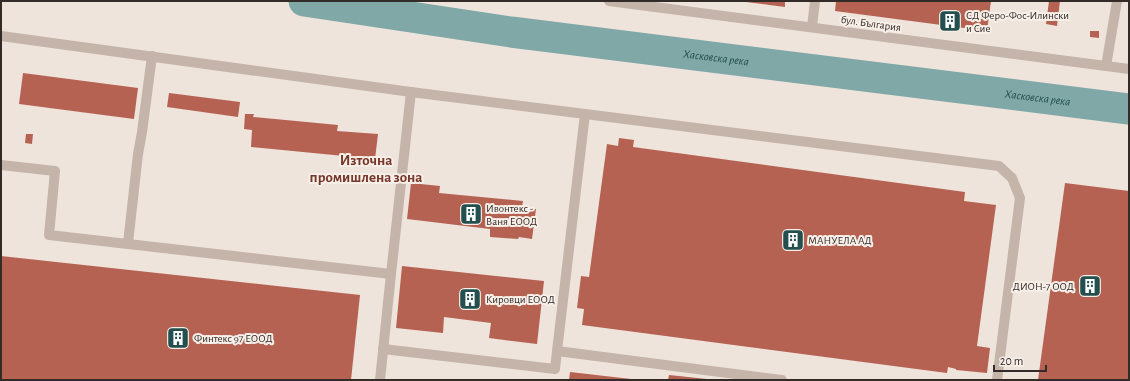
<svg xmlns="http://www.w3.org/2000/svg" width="1130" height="381" font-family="'Alegreya Sans',sans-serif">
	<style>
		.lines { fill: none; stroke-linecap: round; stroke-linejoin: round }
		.river { stroke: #7fa8a6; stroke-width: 31 }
		.building { fill: #b66252 }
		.minor { stroke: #c5b4a9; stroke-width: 10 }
		.labels { text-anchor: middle; stroke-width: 4; stroke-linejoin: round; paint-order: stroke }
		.poi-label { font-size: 11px; fill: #332b28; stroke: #f7efe8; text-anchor: start }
		.street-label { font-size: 11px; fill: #332b28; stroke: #f7efe8 }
		.water-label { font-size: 12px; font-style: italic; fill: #234f4f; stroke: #f7efe8 }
		.district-label { font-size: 15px; font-weight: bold; fill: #78372b; stroke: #f7efe8 }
	</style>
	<rect width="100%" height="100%" fill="#eee4dc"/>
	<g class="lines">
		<path class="river" id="s1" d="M304 1 511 32 1129 109"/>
	</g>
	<g class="building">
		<path d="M746 1H785V7L746 2Z"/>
		<path d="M836 1H991L987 31 835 11Z"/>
		<path d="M1049 1H1060L1057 26 1046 24Z"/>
		<path d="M1090 31H1099V38L1090 37Z"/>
		<path d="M23 73 138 88 134 119 19 104Z"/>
		<path d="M169 93 240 102 238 117 167 107Z"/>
		<path d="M245 114H254L253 117 338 125 337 131 378 134 375 159 251 147 252 130 244 129Z"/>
		<path d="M26 134H33L32 144 25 143Z"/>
		<path d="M619 138 634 140 633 147 965 192 964 201 996 205 977 346 990 348 987 373 956 370V369L948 367 947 373 582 325 584 309 577 308 581 276 589 277 607 144 618 146Z"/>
		<path d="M411 183 440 186 439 193 523 201 522 207 536 209 532 239 519 237 518 239 490 237V229L407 219Z"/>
		<path d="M1065 183 1129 191V380H1038Z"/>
		<path d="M1 256 360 295 351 380H1Z"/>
		<path d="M402 266 544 281 537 344 489 338 491 323 444 317 443 333 396 328Z"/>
		<path d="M570 372 631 379V380H569Z"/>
		<path d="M669 375 707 379V380H668Z"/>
	</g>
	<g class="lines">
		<g class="minor">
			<path d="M609 1 1129 69"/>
			<path d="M812 27 815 1"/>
			<path d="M1 36 411 92 391 274 49 235 55 171 1 165"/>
			<path d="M1106 66 1117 1"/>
			<path d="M411 92 585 114 557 351"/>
			<path d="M585 114 999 166 1012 178 1020 198 997 380"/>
			<path d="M128 243 138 154 142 132 152 56"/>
			<path d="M383 349 555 369 557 351 782 380"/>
			<path d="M380 380 391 274"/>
		</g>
	</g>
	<defs>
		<g id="building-square" transform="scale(1.15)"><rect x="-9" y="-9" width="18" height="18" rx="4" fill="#234f4f" stroke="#f7efe8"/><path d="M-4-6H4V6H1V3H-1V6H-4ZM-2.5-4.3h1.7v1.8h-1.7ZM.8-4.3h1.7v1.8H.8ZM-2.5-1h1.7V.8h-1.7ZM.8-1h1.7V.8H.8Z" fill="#fff"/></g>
	</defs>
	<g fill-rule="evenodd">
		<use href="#building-square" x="950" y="21"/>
		<use href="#building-square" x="471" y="214"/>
		<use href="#building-square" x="793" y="240"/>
		<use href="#building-square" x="1090" y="286"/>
		<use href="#building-square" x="470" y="299"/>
		<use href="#building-square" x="178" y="338"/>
	</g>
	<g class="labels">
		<g class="poi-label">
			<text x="966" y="19">СД Феро-Фос-Илински<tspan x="966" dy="13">и Сие</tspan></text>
			<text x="486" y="212">Ивонтекс -<tspan x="486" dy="13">Ваня ЕООД</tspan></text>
			<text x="808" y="244">МАНУЕЛА АД</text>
			<text x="1074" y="290" text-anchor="end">ДИОН-7 ООД</text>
			<text x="486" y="303">Кировци ЕООД</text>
			<text x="194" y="342">Финтекс 97 ЕООД</text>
		</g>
		<g class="street-label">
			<text transform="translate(871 23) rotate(8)" y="4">бул. България</text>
		</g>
		<g class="water-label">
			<text dy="4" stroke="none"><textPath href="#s1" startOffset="416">Хасковска река</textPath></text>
			<text dy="4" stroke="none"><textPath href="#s1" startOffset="740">Хасковска река</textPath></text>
		</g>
		<g class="district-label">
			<text x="366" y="165">Източна<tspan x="366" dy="17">промишлена зона</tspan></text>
		</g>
	</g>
	<rect width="1130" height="381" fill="none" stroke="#332b28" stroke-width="4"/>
	<path d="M994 365v6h52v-6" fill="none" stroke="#332b28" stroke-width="2"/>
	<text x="1000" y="365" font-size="12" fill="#332b28" stroke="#f7efe8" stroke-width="3" paint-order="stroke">20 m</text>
</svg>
